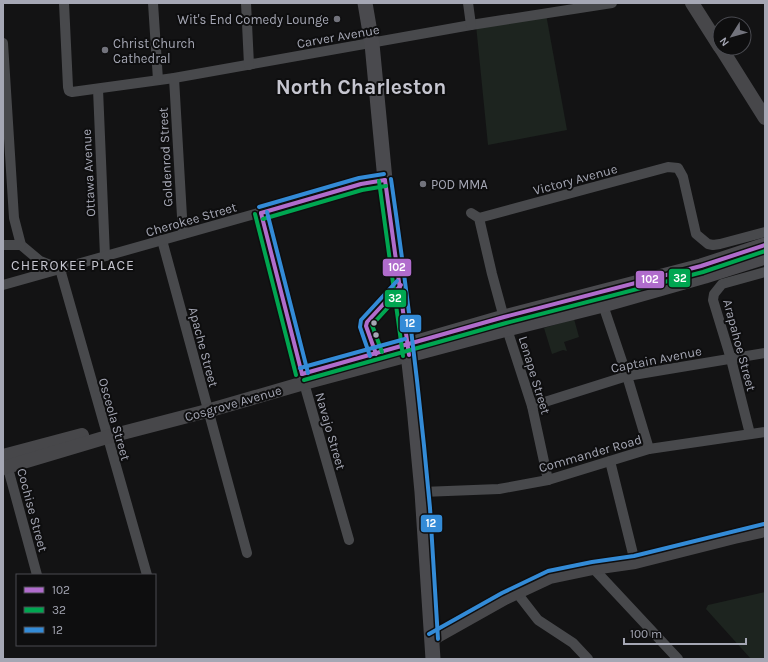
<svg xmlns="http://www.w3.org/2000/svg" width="768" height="662" font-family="Karla,sans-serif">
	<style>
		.green { fill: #1d241f }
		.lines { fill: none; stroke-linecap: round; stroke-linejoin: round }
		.street { stroke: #48494c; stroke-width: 10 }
		.secondary { stroke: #47474a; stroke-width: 14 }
		.primary { stroke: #4a4a4e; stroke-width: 15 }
		.bus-1-casing { stroke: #0e0e0f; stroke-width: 7 }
		.bus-2-casing { stroke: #0e0e0f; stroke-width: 7 }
		.bus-3-casing { stroke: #0e0e0f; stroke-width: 7 }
		.bus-1 { stroke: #b06ccc; stroke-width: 4 }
		.bus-2 { stroke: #00a651; stroke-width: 4 }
		.bus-3 { stroke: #338bd7; stroke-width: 4 }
		.poi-dot { fill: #72737c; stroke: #0e0e0f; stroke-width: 1.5 }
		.bus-dot { fill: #a5a7b4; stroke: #0e0e0f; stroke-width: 1.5 }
		.labels { text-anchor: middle; stroke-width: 4; stroke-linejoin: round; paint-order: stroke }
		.poi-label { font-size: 13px; fill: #a5a7b4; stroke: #0e0e0f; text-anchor: start }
		.street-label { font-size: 13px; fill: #a5a7b4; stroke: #0e0e0f }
		.neighbourhood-label { font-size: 14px; letter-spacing: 1px; fill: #c6c6d0; stroke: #0e0e0f }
		.town-label { font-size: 21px; font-weight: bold; fill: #c6c6d0; stroke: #0e0e0f }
		.line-badge { stroke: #0e0e0f; stroke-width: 1.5 }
		.badge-label { font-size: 11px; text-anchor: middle; font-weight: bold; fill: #fff }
	</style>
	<rect width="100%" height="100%" fill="#131314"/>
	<g class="green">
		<path d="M546 14 567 130 488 145 476 25Z"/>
		<path d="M574 319 579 337 564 342 567 351 563 350 552 354 544 328Z"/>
		<path d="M765 592V659H751L706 609 708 605Z"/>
	</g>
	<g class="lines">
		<g class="street">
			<path d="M64 3 68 87 69 91 72 92 174 78 471 25 612 3"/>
			<path d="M153 3 158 80"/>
			<path d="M246 3 249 65"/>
			<path d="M468 3 471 25"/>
			<path d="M3 43 14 218 21 245 40 261 60 269 147 575"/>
			<path d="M174 78 183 234"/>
			<path d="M98 89 105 256"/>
			<path d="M261 213 304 383 349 540"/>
			<path d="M471 213 479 218 492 274 507 329 532 406 548 480"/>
			<path d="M479 218 668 167 678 168 683 177 696 234 708 244 713 245 720 244 765 232"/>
			<path d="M162 240 247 553"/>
			<path d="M3 245H21"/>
			<path d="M3 285 361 184 385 180"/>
			<path d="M603 305 627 376 649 449"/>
			<path d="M532 406 627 376 765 353"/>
			<path d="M750 434 731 359 713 300 714 294 722 284 765 272"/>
			<path d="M6 461 37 575"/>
			<path d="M610 461 635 562"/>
			<path d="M422 492 499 489 548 480 649 449 765 432"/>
			<path d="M593 568 678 659"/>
			<path d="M517 593 538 620 573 643 588 659"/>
		</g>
		<g class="secondary">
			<path d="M692 3 720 47"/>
			<path d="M721 48 765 118"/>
			<path d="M341 363 407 345"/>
			<path d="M3 456 82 435"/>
			<path d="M3 468 107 437 207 411 304 383 409 355"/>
			<path d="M432 639 505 598 550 577 593 568 635 562 734 537 765 530"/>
		</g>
		<g class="primary">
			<path d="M365 3 372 44 385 180 400 283 414 407 422 492 433 659"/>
			<path d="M407 345 504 317 701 266 765 245"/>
			<path d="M409 355 507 329 603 305 705 276 765 257"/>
		</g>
		<g class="bus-1-casing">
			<g id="bus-1">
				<path d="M385 180 409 355"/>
				<path d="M261 213 302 374"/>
				<path d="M261 213 361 184 385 180"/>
				<path d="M376 354 366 326 367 322 401 285"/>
				<path d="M302 374 504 317 701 266 765 245"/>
			</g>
		</g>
		<g class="bus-2-casing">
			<g id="bus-2">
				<path d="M379 181 403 356"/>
				<path d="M255 214 296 375"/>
				<path d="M263 219 362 190 386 186"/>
				<path d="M382 352 372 325 405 289"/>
				<path d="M304 380 506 323 703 272 765 251"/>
			</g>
		</g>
		<g class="bus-3-casing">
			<g id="bus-3">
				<path d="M391 179C407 289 420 398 430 508 433 552 435 595 438 639"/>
				<path d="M259 207 359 178 384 174"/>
				<path d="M267 212 308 373"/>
				<path d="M370 356 360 327 361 320 397 281"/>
				<path d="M300 368 405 339"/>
				<path d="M429 634 502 593 548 571 592 562 634 556 764 524"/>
			</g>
		</g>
		<use href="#bus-1" class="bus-1"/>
		<use href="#bus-2" class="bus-2"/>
		<use href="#bus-3" class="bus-3"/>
	</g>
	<g class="poi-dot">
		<circle cx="337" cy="19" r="4"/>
		<circle cx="105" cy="50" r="4"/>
		<circle cx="423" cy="184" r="4"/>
	</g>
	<g class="bus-dot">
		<circle cx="374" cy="323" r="3.5"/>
		<circle cx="376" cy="335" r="3.5"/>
	</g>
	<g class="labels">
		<g class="poi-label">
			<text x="329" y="24" text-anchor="end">Wit's End Comedy Lounge</text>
			<text x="113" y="48">Christ Church<tspan x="113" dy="15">Cathedral</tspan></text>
			<text x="431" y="189">POD MMA</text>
		</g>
		<g class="street-label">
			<text transform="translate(338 36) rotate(-10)" y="5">Carver Avenue</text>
			<text transform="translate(165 157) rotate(-93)" y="5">Goldenrod Street</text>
			<text transform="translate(88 173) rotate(-93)" y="5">Ottawa Avenue</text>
			<text transform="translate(575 179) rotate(-15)" y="5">Victory Avenue</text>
			<text transform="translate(191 219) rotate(-16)" y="5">Cherokee Street</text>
			<text transform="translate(740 345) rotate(75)" y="5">Arapahoe Street</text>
			<text transform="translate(204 347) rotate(75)" y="5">Apache Street</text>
			<text transform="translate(656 359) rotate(-11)" y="5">Captain Avenue</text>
			<text transform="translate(535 375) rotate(73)" y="5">Lenape Street</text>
			<text transform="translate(233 403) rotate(-16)" y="5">Cosgrove Avenue</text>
			<text transform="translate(115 419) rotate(74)" y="5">Osceola Street</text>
			<text transform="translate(331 431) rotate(74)" y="5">Navajo Street</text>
			<text transform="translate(590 453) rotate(-16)" y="5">Commander Road</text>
			<text transform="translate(33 510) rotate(75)" y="5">Cochise Street</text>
		</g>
		<g class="neighbourhood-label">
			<text x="73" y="270">CHEROKEE PLACE</text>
		</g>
		<g class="town-label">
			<text x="361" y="94">North Charleston</text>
		</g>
	</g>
	<g class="line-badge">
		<rect x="382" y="258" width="30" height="19" rx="4" fill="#b06ccc"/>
		<rect x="668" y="268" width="23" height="20" rx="4" fill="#00a651"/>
		<rect x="635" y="270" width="30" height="19" rx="4" fill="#b06ccc"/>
		<rect x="384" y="289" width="23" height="19" rx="4" fill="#00a651"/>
		<rect x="399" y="314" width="23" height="19" rx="4" fill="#338bd7"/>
		<rect x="420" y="514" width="23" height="19" rx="4" fill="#338bd7"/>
	</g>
	<g class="badge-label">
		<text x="397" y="271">102</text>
		<text x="680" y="282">32</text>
		<text x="650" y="283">102</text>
		<text x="395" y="302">32</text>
		<text x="410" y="327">12</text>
		<text x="431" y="527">12</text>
	</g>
	<rect width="768" height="662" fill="none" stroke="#a5a7b4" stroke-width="8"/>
	<rect x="16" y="574" width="140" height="72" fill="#0e0e0f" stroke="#4a4b51"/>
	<rect x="24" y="587" width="20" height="6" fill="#b06ccc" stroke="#4a4b51"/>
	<text x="52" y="594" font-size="12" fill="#a5a7b4">102</text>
	<rect x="24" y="607" width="20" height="6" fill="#00a651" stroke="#4a4b51"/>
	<text x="52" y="614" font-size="12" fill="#a5a7b4">32</text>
	<rect x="24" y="627" width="20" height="6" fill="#338bd7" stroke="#4a4b51"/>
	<text x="52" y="634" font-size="12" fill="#a5a7b4">12</text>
	<g transform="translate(732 36) rotate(233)"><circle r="19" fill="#0e0e0f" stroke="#4a4b51"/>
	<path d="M0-3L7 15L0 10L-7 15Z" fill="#72737c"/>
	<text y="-6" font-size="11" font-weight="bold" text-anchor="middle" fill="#a5a7b4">N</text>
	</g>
	<path d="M624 638v6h122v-6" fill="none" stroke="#a5a7b4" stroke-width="2"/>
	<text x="630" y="638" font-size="12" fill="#a5a7b4" stroke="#0e0e0f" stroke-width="3" paint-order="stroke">100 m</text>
</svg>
